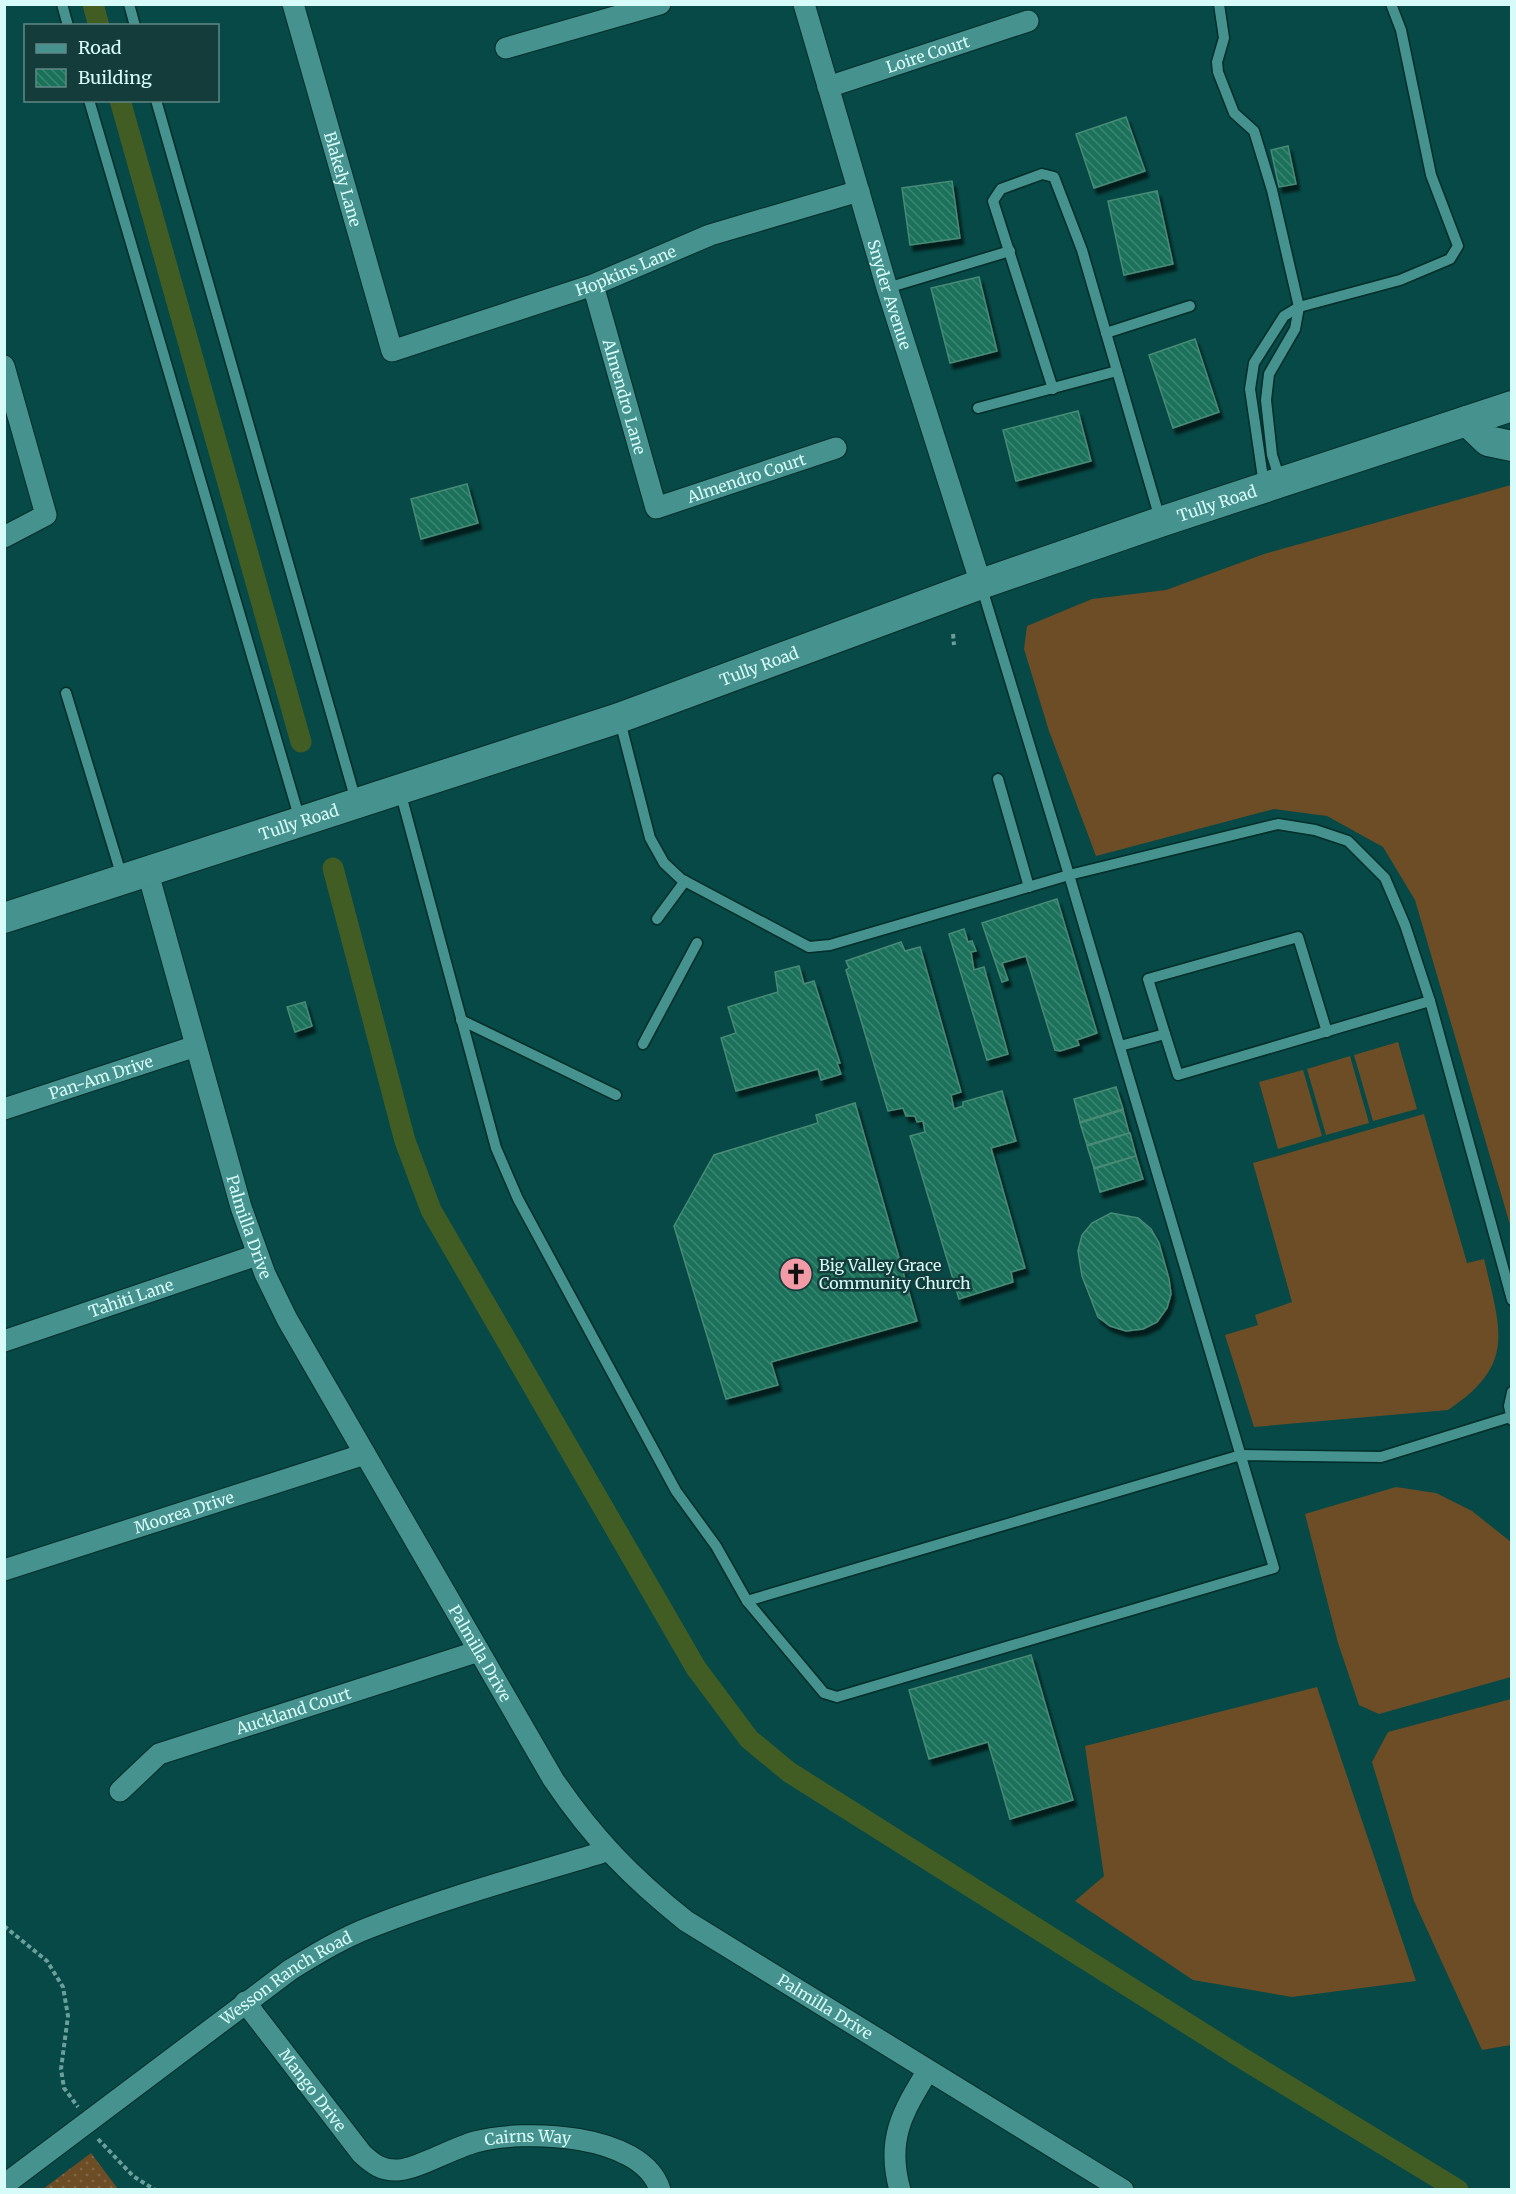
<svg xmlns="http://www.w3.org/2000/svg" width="1516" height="2194" font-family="Merriweather,serif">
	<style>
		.grass { fill: #6d4d25 }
		.park { fill: url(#park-dots) }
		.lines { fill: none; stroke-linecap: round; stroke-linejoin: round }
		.canal { stroke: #425d24; stroke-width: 21 }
		.building { fill: url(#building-back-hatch); stroke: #498b76; stroke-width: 1.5; filter: url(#shadow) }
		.service-casing { stroke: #012d2b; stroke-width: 13 }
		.minor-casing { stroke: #012d2b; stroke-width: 23 }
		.secondary-casing { stroke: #012d2b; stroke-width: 32 }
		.path { stroke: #6a9f9c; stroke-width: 4; stroke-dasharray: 4.5 3; stroke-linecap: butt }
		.service { stroke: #46928e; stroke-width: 10 }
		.minor { stroke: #46928e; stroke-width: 21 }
		.secondary { stroke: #46928e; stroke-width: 30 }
		.labels { text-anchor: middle; stroke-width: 5; stroke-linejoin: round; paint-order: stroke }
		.street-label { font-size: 16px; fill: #d6fbf8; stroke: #133c3a }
		.poi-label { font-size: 16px; fill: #d6fbf8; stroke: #133c3a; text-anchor: start }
	</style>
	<defs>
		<pattern id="park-dots" width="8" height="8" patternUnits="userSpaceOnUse" patternTransform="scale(1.5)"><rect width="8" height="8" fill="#6d4d25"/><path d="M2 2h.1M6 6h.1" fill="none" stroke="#816845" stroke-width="1.8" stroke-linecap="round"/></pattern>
		<pattern id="building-back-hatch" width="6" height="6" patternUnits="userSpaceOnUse" patternTransform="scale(1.5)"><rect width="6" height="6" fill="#1a715a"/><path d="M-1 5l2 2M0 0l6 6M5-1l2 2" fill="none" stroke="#3b8672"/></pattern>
		<filter id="shadow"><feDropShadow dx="3.5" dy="6" stdDeviation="1.5" flood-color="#0009"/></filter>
	</defs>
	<rect width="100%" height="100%" fill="#064946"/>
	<g class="grass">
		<path d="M1511 485H1512L1511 1228 1415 900 1383 847 1327 816 1274 809 1096 856 1049 731 1024 649 1027 626 1092 599 1166 590 1264 554Z"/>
		<path d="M1398 1042 1417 1109 1373 1121 1354 1055Z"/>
		<path d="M1350 1056 1369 1123 1326 1135 1307 1069Z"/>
		<path d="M1303 1070 1322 1136 1278 1149 1259 1082Z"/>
		<path d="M1424 1114 1467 1263 1484 1259C1501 1331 1516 1365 1448 1410L1254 1427 1225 1335 1258 1325 1255 1315 1292 1302 1253 1163Z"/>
		<path d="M1396 1487 1436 1493 1472 1511 1511 1542V1677L1379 1714 1359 1705 1338 1643 1305 1514Z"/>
		<path d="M1317 1687 1416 1981 1292 1997 1193 1980 1075 1901 1104 1876 1085 1746Z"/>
		<path d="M1511 1699V2045L1482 2050 1414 1901 1372 1762 1388 1732Z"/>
	</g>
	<path class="park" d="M91 2153 118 2189H43Z"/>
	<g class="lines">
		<g class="canal">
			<path d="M93 4 99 26"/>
			<path d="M120 100 301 742"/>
			<path d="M333 868 405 1141 431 1210 696 1668 749 1739 789 1772 1242 2058 1458 2190"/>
		</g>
	</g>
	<g class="building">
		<path d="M1126 117 1145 171 1094 188 1076 134Z"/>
		<path d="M1288 146 1296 184 1279 187 1271 150Z"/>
		<path d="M952 181 960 238 910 245 902 188Z"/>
		<path d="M1157 191 1173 264 1124 275 1108 201Z"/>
		<path d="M979 277 997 351 950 363 931 288Z"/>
		<path d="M1195 339 1219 412 1173 428 1149 355Z"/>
		<path d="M1078 411 1091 461 1016 481 1003 430Z"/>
		<path d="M467 484 478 523 421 539 411 499Z"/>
		<path d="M1057 899 1097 1033 1077 1040 1079 1045 1060 1051 1055 1050 1026 956 1002 963 1008 980 1002 982 982 923Z"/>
		<path d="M964 929 968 942 972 941 976 951 971 952 974 970 984 967 1008 1054 987 1060 949 934Z"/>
		<path d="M901 942 905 951 920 947 961 1092 951 1095 954 1109 963 1106V1102L1002 1091 1016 1141 991 1148 1025 1268 1011 1272 1013 1282 959 1299 910 1136 925 1132 923 1121 917 1122 915 1116H906L903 1108 888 1111 846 970 849 968 846 961Z"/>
		<path d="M799 966 804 984 814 981 840 1063H837L841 1074 821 1080 818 1069 736 1091 721 1038 736 1033 728 1007 778 992 775 972Z"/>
		<path d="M305 1002 312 1026 295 1032 287 1007Z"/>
		<path d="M1116 1087 1123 1109 1080 1122 1074 1099Z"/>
		<path d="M855 1103 917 1321 771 1362 778 1385 726 1399 674 1226 714 1155 818 1123 816 1115Z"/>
		<path d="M1123 1110 1129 1133 1087 1145 1080 1123Z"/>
		<path d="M1130 1133 1136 1156 1094 1168 1087 1146Z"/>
		<path d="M1136 1156 1143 1179 1100 1192 1094 1169Z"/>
		<path d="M1111 1213 1138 1218 1151 1229 1159 1243 1169 1279 1171 1294 1167 1308 1157 1322 1143 1329 1126 1331 1110 1326 1098 1317 1082 1276 1078 1251 1082 1235 1092 1223Z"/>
		<path d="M1031 1655 1073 1800 1010 1819 988 1742 929 1759 909 1690Z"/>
	</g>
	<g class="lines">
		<g class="service-casing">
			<g id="service">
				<path d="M62 4 68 26"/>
				<path d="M129 4 135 26"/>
				<path d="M1219 4 1224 38 1217 62 1218 72 1234 113 1254 131 1272 190 1299 307 1295 329 1269 374 1266 400 1272 455 1280 480"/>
				<path d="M89 100 300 820"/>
				<path d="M156 100 356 801"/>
				<path d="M887 288 1010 251"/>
				<path d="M1106 333 1190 306"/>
				<path d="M1053 389 993 201 1001 189 1042 174 1054 177 1082 250 1160 519"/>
				<path d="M978 408 1117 371"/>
				<path d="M1264 485 1250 389 1254 363 1284 316 1299 307 1400 280 1450 259 1458 246 1431 175 1401 30 1391 4"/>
				<path d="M66 693 122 877"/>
				<path d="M620 721 650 838 664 863 681 879 809 947 830 945 1069 875 981 585"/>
				<path d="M998 779 1029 887"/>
				<path d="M400 791 496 1148 518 1199 676 1491 716 1546 747 1601 824 1693 837 1697 1274 1568 1069 875 1278 824 1315 830 1348 841 1385 878 1405 925 1430 1001 1512 1300"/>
				<path d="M657 919 685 881"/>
				<path d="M461 1020 616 1095"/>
				<path d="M1165 1034 1148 979 1298 937 1327 1032"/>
				<path d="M643 1044 697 943"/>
				<path d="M1120 1046 1165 1034 1178 1075 1430 1001"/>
				<path d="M1512 1392 1509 1406 1512 1420"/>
				<path d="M747 1601 1241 1455 1381 1457 1510 1417"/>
			</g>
		</g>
		<g class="minor-casing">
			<g id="minor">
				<path id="s1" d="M293 4 392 351 593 285 710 235 859 191"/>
				<path id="s2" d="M804 4 887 288 981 584"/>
				<path d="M506 48 660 4"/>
				<path id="s3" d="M828 87 1028 21"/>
				<path id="s4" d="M593 285 656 508 836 448"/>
				<path d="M4 366 46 515 4 537"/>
				<path id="s5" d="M148 873 241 1207 265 1274 287 1319 553 1779C592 1837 632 1878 686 1921L1123 2190"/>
				<path id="s6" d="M4 1109 196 1046"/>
				<path id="s7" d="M4 1341 257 1255"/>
				<path id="s8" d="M4 1570 365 1454"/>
				<path id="s9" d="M120 1791 159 1754 479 1651"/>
				<path id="s10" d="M245 2002 362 2154C373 2164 382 2171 398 2170 415 2170 453 2148 475 2142 522 2129 642 2132 660 2190"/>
				<path id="s11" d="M4 2185 290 1970C316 1954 342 1938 371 1927 447 1897 528 1875 607 1851"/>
				<path d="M900 2190C886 2140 902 2113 927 2072"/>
			</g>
		</g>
		<g class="secondary-casing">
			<g id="secondary">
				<path d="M1467 421 1488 441 1512 446"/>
				<path id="s12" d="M4 918 619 718 981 584 1160 522 1512 406"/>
			</g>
		</g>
		<g class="path">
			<path d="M953 634 954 645"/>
			<path d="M4 1926 47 1961 63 1987 68 2016 61 2069 64 2088 78 2107"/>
			<path d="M98 2139 133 2176 155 2190"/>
		</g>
		<use href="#service" class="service"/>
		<use href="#minor" class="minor"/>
		<use href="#secondary" class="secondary"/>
	</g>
	<defs>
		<g id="church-disc" transform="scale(1.725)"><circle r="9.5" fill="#f39aa7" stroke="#133c3a"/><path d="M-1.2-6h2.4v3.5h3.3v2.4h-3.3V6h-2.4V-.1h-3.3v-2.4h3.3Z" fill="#111"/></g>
	</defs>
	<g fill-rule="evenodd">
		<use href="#church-disc" x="796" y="1274"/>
	</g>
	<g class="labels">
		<g class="street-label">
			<text dy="6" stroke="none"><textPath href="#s3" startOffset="105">Loire Court</textPath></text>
			<text dy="6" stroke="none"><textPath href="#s1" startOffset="182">Blakely Lane</textPath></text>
			<text dy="6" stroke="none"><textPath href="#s1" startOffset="608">Hopkins Lane</textPath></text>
			<text dy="6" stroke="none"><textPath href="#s2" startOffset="303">Snyder Avenue</textPath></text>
			<text dy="6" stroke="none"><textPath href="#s4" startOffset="116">Almendro Lane</textPath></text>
			<text dy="6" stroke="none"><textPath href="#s4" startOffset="327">Almendro Court</textPath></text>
			<text dy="6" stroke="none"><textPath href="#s12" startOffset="1282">Tully Road</textPath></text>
			<text dy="6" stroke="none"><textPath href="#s12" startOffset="796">Tully Road</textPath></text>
			<text dy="6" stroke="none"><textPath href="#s12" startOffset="310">Tully Road</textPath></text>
			<text dy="6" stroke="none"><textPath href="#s6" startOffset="102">Pan-Am Drive</textPath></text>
			<text dy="6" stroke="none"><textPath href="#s5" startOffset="368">Palmilla Drive</textPath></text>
			<text dy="6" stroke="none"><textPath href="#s7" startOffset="134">Tahiti Lane</textPath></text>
			<text dy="6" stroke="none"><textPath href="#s8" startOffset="189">Moorea Drive</textPath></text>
			<text dy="6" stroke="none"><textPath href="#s5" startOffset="854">Palmilla Drive</textPath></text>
			<text dy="6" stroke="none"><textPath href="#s9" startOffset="195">Auckland Court</textPath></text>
			<text dy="6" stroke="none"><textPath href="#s11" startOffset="350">Wesson Ranch Road</textPath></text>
			<text dy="6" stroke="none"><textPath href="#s5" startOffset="1358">Palmilla Drive</textPath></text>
			<text dy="6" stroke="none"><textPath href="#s10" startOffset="111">Mango Drive</textPath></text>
			<text dy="6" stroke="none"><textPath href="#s10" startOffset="368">Cairns Way</textPath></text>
		</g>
		<g class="poi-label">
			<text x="819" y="1271">Big Valley Grace<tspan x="819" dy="18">Community Church</tspan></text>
		</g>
	</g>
	<rect width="1516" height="2194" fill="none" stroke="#d6fbf8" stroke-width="12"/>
	<rect x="24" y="24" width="195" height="78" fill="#133c3a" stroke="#618886" stroke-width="1.5"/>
	<rect x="36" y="44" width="30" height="9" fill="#46928e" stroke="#618886" stroke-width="1.5"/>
	<text x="78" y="54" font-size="18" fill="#d6fbf8">Road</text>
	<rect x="36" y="69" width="30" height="18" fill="url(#building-back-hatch)" stroke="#618886" stroke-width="1.5"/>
	<text x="78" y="84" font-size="18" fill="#d6fbf8">Building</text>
</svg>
